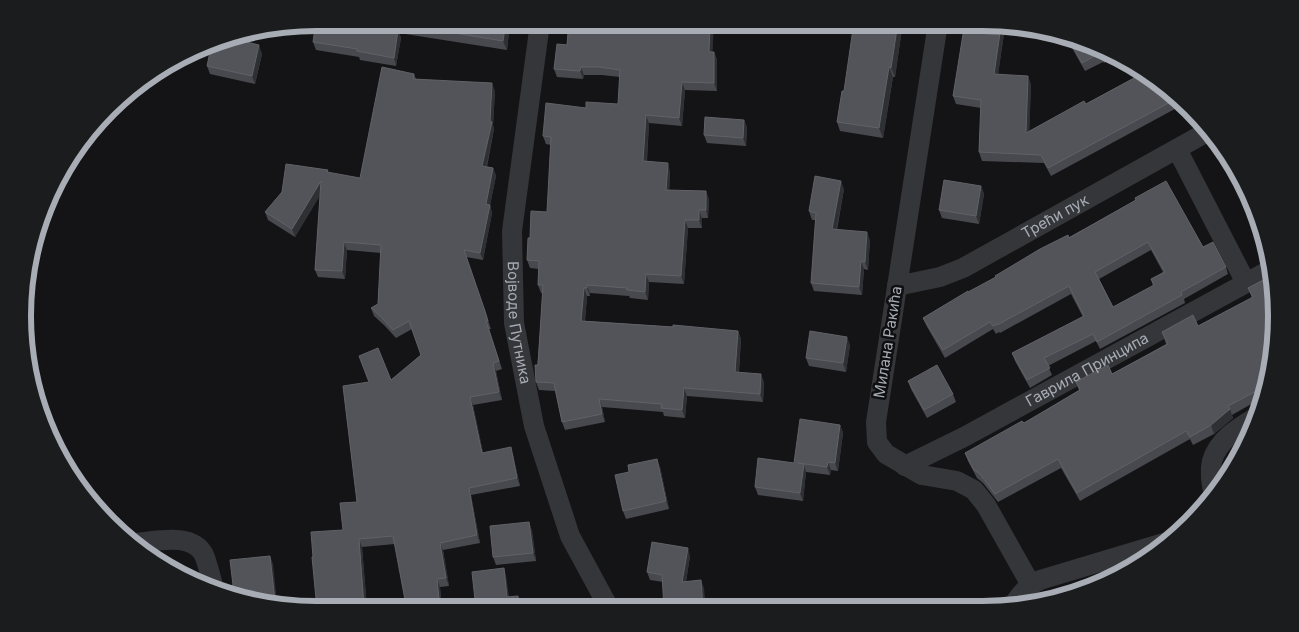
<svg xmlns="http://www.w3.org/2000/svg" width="1299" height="632" font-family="Inter,sans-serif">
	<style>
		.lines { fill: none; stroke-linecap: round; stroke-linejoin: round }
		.minor { stroke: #35363a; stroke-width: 20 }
		.wall { fill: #48494e; fill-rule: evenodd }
		.shaded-wall { fill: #2f3033 }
		.building { fill: #525459; stroke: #606267; fill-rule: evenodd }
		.labels { text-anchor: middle; stroke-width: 5; stroke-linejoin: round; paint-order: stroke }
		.street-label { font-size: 15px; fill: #a7acb5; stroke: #0f0f11 }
		.rim { fill: none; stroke: #a7acb5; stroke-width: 6 }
	</style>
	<rect width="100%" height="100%" fill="#141416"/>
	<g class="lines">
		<g class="minor">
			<path id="s1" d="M540 23 512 231 514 323 534 426 570 536 609 608"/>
			<path d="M938 23 876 422 877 442 886 454 922 475 957 481 974 490 986 505 1031 585"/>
			<path d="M1177 149 1246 283"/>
			<path id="s2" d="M897 286 940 277 963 268 1207 132"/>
			<path id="s3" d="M905 466 964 437 1268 271"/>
			<path d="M1214 497C1212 485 1209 473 1212 461 1218 440 1239 427 1256 417"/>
			<path d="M133 543C154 542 192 531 204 555 208 564 211 579 214 589"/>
			<path d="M1012 607C1021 593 1025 588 1040 580L1170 541"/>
		</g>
	</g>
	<g class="wall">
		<path d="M388 22H510L507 50 399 33 401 38 396 66 360 60 359 57 316 50 313 42 390 28Z"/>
		<path d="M569 22H714L712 52H714L717 60V91L685 90 682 126 649 123 647 161 670 171 669 190 709 199 708 218H702V228H688L684 284 649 282 648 300 630 298 629 296 590 293V296H587L585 321 738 331 741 339 739 372 764 382 763 402 687 396 685 418 664 416 663 412 602 407 605 422 565 430 562 422 555 391 539 390 536 382 543 293H541L538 285 539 269 530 268 527 260 530 238 547 212 551 145 546 144 543 136 586 108 618 104 620 77 602 75H584L583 79 557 77 554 69 567 45Z"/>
		<path d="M770 22H795V25H771Z"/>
		<path d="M903 22 895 77H893L883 138 840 131 837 122 844 91Z"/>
		<path d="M1005 27 998 74 1031 84 1029 131 1086 104 1134 78 1128 66 1184 104 1051 176 1044 163 982 161 979 152 981 108 956 104 953 96Z"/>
		<path d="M1067 39 1096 45 1114 57 1104 63 1103 62 1085 71Z"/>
		<path d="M262 54 255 84 210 74 207 66Z"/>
		<path d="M414 74 416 79 495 91 493 125 494 129 487 167 493 168 496 176 490 205 492 213 483 260 466 257 491 329H489L502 369 496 371 502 400 473 405 483 453 513 455 520 486 471 495 480 543 443 550 449 586 440 587 442 609H317L313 557 343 530 357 502 391 380 421 355 412 329 396 338 385 326 374 316 371 308 378 304 381 253 347 250 345 279 318 277 315 270 320 195 295 237 268 220 265 212 360 178ZM395 544 406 605 367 608 362 547Z"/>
		<path d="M744 120 747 128 746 146 707 143 704 135Z"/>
		<path d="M981 186 984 194 979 224 942 218 939 210Z"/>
		<path d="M844 189 837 230 870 240 868 270 864 269 862 295 814 291 811 283 816 220H812L809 211Z"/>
		<path d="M1136 200 1203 247 1226 267 1228 274 1184 299 1185 303 1100 349 1096 341 1048 366 1052 375 1030 388 1015 361 1012 353 1083 317 1071 294 1000 333 999 332 996 334 993 329 945 358 926 325 923 318ZM1151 250 1163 272 1151 279 1153 286 1113 307 1099 279Z"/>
		<path d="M1248 288 1276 316 1260 399 1232 415 1233 418 1214 434 1193 445 1190 439 1080 501 1061 468 998 502 983 483 977 478 968 461 965 453 1024 423 1079 390 1076 382 1112 374 1166 344 1162 332 1198 326 1252 298Z"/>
		<path d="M850 345 846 372 809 366 806 358Z"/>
		<path d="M908 381 953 394 956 402 927 418 911 389Z"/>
		<path d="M840 425 843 433 838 471 831 470 830 475 806 472 803 501 758 495 755 487 794 463Z"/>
		<path d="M660 467 669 509 626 519 623 511Z"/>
		<path d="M529 522 532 531 536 561 496 565 493 557Z"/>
		<path d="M690 556 686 581 704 588 650 580 647 572Z"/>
	</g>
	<g class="shaded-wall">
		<path d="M506 22H510L507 50 503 41Z"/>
		<path d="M710 22H714L712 60 709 52Z"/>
		<path d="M898 22H903L895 77 891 68Z"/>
		<path d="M1001 26 1005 27 997 82 994 74Z"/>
		<path d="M398 30 401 38 396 66 394 58Z"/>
		<path d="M259 45 262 54 255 84 252 76Z"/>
		<path d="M714 52 717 60V91L714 83Z"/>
		<path d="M581 67 584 75 583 79 580 71Z"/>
		<path d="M889 67 893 77 883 138 879 128Z"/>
		<path d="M1028 76 1031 84 1029 141 1026 133Z"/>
		<path d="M682 82 685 90 682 126 679 118Z"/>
		<path d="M492 83 495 91 493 125 494 129 485 174 482 166 490 121Z"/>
		<path d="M646 115 649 123 646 169 643 161Z"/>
		<path d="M744 120 747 128 746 146 743 138Z"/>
		<path d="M668 163 670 171 669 198 666 190Z"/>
		<path d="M493 168 496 176 490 205 492 213 483 260 480 253 486 204Z"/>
		<path d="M321 181 324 189 295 237 292 229Z"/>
		<path d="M841 181 844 189 835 237 832 229Z"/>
		<path d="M981 186 984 194 979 224 976 216Z"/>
		<path d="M706 191 709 199 708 218 706 210Z"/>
		<path d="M699 210 702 218V228L699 220Z"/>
		<path d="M685 220 688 228 684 284 681 276Z"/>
		<path d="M867 232 870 240 868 270 865 262Z"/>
		<path d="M344 242 347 250 345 279 342 271Z"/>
		<path d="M861 261 864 269 862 295 859 287Z"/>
		<path d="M646 274 649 282 648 300 645 292Z"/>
		<path d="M587 285 590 293V296L587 288Z"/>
		<path d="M584 288 587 296 584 329 581 321Z"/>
		<path d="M738 331 741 339 738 380 735 372Z"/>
		<path d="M847 337 850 345 846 372 843 363Z"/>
		<path d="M493 363 496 371 502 400 499 392Z"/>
		<path d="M761 374 764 382 763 402 760 394Z"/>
		<path d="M684 388 687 396 685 418 682 410Z"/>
		<path d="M470 397 473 405 485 461 482 453Z"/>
		<path d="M599 399 602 407 605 422 602 414Z"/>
		<path d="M1230 409 1233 418 1214 434 1211 425Z"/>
		<path d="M840 425 843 433 838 471 835 463Z"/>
		<path d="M511 447 513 455 520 486 517 478Z"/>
		<path d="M657 459 660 467 669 509 666 501Z"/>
		<path d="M828 462 831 470 830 475 827 467Z"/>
		<path d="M804 464 806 472 803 501 800 493Z"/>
		<path d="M469 488 471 495 480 543 477 535Z"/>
		<path d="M529 522 532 531 536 561 533 553Z"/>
		<path d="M359 539 362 547 367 609H365Z"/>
		<path d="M440 543 443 550 449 586 446 578Z"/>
		<path d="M688 548 690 556 685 589 682 582Z"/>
		<path d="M270 556 273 564 277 602 275 601Z"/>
		<path d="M504 568 506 575 510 604 507 597Z"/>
		<path d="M437 579 440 587 442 609H440Z"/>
		<path d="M701 580 704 588 706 608H703Z"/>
		<path d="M518 596 520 603 521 609H519Z"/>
	</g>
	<g class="building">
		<path d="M316 22H355L398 30 394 58 357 51V49L313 42Z"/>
		<path d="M388 22H506L503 41Z"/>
		<path d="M569 22H710L709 52H714V83L682 82 679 118 646 115 643 161 668 163 666 190 706 191V210H699V220H685L681 276 646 274 645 292 627 290V288L587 285V288H584L581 321 673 327V325L738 331 735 372 761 374 760 394 684 388 682 410 661 408 662 404 599 399 602 414 562 422 554 383 536 382 535 365H538L543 285H538L539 261 527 260 528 238H530L531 211 547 212 551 137 543 136 546 103 586 108V102L618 104 620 70 599 67H581L580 71 554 69 557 44 567 45Z"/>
		<path d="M854 22H898L891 68 889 67 879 128 837 122 842 91H844Z"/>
		<path d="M965 22H983L1001 26 994 74 1028 76 1026 133 1084 101 1086 104 1136 77 1130 68 1176 99 1048 168 1041 155 979 152 981 100 953 96Z"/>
		<path d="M226 37 259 45 252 76 207 66 212 43 221 38Z"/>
		<path d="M1069 40 1096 45 1106 52 1101 55 1100 53 1082 63Z"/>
		<path d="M382 67 414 74 413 79 492 83 490 121 492 122 482 166 493 168 486 204 490 205 480 253 464 250 485 311 488 321H486L499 361 493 363 499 392 470 397 482 453 511 447 517 478 469 488 477 535 440 543 446 578 437 579 440 609H317L312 557H313L311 532 343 530 340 503 357 502 343 386 369 382 359 356 378 348 391 380 421 355 409 321 393 330 382 318 371 308 378 304 381 245 344 242 342 271 315 270 321 181 292 229 265 212 282 192 286 164 328 170 327 172 360 178ZM393 536 406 605 364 609 359 539Z"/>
		<path d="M705 117 744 120 743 138 704 135Z"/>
		<path d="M815 176 841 181 832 229 867 232 865 262 861 261 859 287 811 283 816 213 809 211Z"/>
		<path d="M944 180 981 186 976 216 939 210Z"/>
		<path d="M1166 181 1203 247 1213 242 1226 267 1181 292 1182 295 1097 342 1093 334 1044 358 1050 368 1027 380 1012 353 1084 316 1069 286 997 325V324L993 326 990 322 943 350 923 318 968 291V292L996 277 995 276 1040 249 1068 235 1069 238 1136 200 1135 198ZM1148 242 1165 272 1151 279 1154 285 1113 307 1095 272Z"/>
		<path d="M1269 277 1276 316 1262 388 1228 406 1230 409 1211 425 1190 437 1186 431 1077 493 1058 459 995 494 980 474 974 470 965 453 1022 421 1024 423 1080 390 1076 382 1108 365 1112 374 1168 344 1162 332 1193 315 1198 326 1253 297 1248 288Z"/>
		<path d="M810 331 847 337 843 363 806 358Z"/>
		<path d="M937 365 953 394 924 410 908 381Z"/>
		<path d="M800 419 840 425 835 463 828 462 827 467 798 463 804 464 800 493 755 487 758 458 794 463Z"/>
		<path d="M657 459 666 501 623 511 615 475 629 472 628 465Z"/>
		<path d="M529 522 533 553 493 557 490 526Z"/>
		<path d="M652 542 688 548 682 582 701 580 703 608H664L662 575 647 572Z"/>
		<path d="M270 556 275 601 232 593 231 586 233 585 230 560Z"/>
		<path d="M504 568 507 597 518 596 519 609H476L472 572Z"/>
	</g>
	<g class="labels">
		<g class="street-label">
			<text dy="5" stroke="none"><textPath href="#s2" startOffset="174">Трећи пук</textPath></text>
			<text dy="5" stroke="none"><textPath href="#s1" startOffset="302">Војводе Путника</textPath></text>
			<text transform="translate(888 342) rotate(-81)" y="5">Милана Ракића</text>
			<text dy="5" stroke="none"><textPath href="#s3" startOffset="206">Гаврила Принципа</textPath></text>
		</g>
	</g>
	<path d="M0 0H1299V632H0ZM316 31H983A285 285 0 0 1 1268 316V316A285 285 0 0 1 983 601H316A285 285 0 0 1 31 316V316A285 285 0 0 1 316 31Z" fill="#1b1c1e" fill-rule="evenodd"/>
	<path class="rim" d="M316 31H983A285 285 0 0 1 1268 316V316A285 285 0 0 1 983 601H316A285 285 0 0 1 31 316V316A285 285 0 0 1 316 31Z"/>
</svg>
